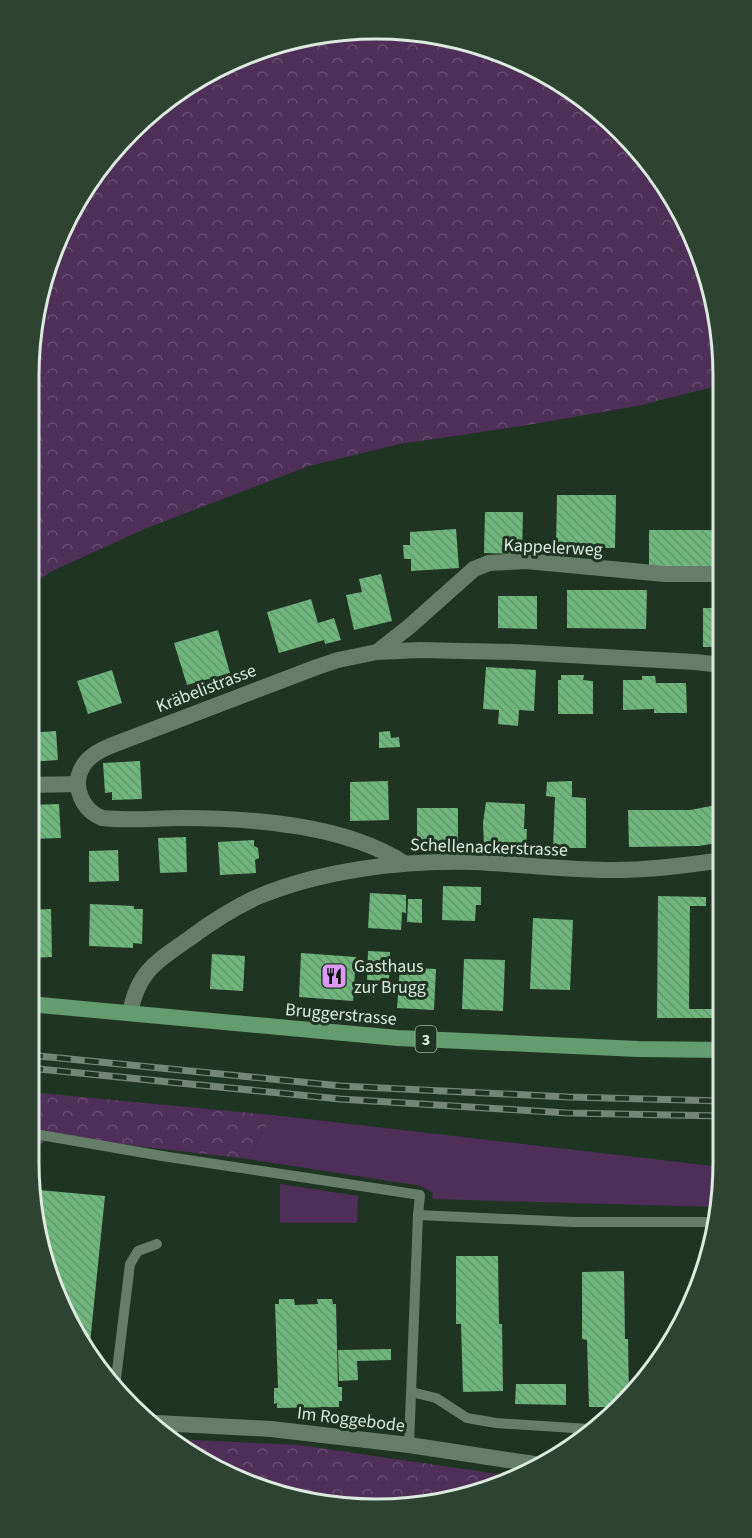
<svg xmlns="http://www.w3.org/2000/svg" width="752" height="1538" font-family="'Source Sans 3',sans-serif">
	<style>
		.green { fill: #4d2f57 }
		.forest { fill: url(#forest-crowns) }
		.building { fill: url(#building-back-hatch) }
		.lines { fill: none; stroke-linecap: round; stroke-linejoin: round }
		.service { stroke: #667d69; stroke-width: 10 }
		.minor { stroke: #667d69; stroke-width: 16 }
		.primary { stroke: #639c6e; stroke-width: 16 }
		.rail-casing { stroke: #758678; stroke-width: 7 }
		.rail { stroke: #1f3423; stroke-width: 4.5; stroke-dasharray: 14; stroke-linecap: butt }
		.labels { text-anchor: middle; stroke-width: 6; stroke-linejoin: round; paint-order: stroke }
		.shield { fill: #1f3423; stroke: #a4b3a7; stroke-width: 1.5 }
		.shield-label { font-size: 16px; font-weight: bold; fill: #ddeadf }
		.street-label { font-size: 18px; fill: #ddeadf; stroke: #1f3423 }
		.poi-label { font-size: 18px; fill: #ddeadf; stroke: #1f3423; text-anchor: start }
		.rim { fill: none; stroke: #ddeadf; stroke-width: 3 }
	</style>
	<defs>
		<pattern id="forest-crowns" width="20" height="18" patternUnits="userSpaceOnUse" patternTransform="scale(1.5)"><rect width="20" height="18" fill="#4d2f57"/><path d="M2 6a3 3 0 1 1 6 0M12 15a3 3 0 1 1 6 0" fill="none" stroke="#664d6f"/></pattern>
		<pattern id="building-back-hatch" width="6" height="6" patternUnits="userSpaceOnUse" patternTransform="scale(1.5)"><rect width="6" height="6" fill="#6fb57c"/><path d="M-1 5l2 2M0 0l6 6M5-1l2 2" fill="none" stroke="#64996e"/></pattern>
	</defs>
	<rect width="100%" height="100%" fill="#1f3423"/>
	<g class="green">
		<path d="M273 1115 722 1167 715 1207 432 1199 433 1193 421 1186 248 1159Z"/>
		<path d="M280 1184 358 1196 357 1223H280Z"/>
	</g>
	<g class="forest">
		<path d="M376 29 509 55 588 101 652 165 697 243 720 330 721 385 637 406 522 426 400 444 309 466 147 528 52 571 29 586V376L55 243 131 130 243 55Z"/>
		<path d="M29 1092 273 1115 248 1159 50 1136 29 1156Z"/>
		<path d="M174 1439 299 1445 519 1477 422 1506 308 1503 202 1463Z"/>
	</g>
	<g class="building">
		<path d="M557 495H616L615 548H556Z"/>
		<path d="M485 512H523L522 554 484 553Z"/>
		<path d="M456 529 459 568 411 571V559H404L403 545H410V532Z"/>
		<path d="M649 530H721V568L649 569Z"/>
		<path d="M381 574 392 621 354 630 346 595 362 592 359 579Z"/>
		<path d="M567 590H647L646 629 567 628Z"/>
		<path d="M498 596H537V629L498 628Z"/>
		<path d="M311 599 318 623 334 618 341 640 325 644 324 640 279 653 267 612Z"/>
		<path d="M703 608H721L722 647H703Z"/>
		<path d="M218 630 230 673 187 685 174 643Z"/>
		<path d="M486 667 536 670 534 711 519 710 518 726 498 724 499 710 483 709Z"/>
		<path d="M112 670 122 703 88 714 77 681Z"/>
		<path d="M561 675H584L583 680 593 681V714H558V680H561Z"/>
		<path d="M642 676H655L656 683H686L687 713H654V709L623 710V680H642Z"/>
		<path d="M56 731 58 760 29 762V733Z"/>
		<path d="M390 731 391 738 399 737 400 747 379 748V732Z"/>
		<path d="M140 761 142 799 112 800V792L105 793 103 763Z"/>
		<path d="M388 781 389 820 350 821V782Z"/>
		<path d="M572 781V797L586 798V848H553L555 797 546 796 547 782Z"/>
		<path d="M486 802 525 804 524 829H527L526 848 484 846 483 823Z"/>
		<path d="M59 804 61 838 29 839V805Z"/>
		<path d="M722 804V842L699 846 629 847 628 810H690Z"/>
		<rect x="417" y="808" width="41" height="37"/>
		<path d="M186 837 187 872 160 873 158 838Z"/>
		<path d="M254 840V846L258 848 259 858 255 860 256 873 220 875 218 842Z"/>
		<path d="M118 850 119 881 89 882V851Z"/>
		<path d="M443 886 481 887V905H476L475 921 442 920Z"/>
		<path d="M370 893 406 895V913L402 912 401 930 368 928Z"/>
		<path d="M658 896 706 897V906H690L689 1009H723V1018H657Z"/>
		<path d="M408 899H422V923L407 922Z"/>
		<path d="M90 904 134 906V909H143L142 944 133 943V948L89 946Z"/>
		<path d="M51 909 52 957 29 958V910Z"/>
		<path d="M533 918 573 920 570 990 530 989Z"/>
		<path d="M368 951 390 952 389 981 367 980Z"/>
		<path d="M301 953 356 957 353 1001 299 997Z"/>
		<path d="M212 954 245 956 243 991 210 989Z"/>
		<path d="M464 959 505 960 503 1011 462 1009Z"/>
		<path d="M400 967 436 969 434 1010 397 1008Z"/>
		<path d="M39 1190 105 1196 89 1353 47 1274 37 1211Z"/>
		<path d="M456 1256H498L499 1324H502L503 1391 463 1392 461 1324H456Z"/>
		<path d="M624 1271 625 1339H628L629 1397 617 1407H589L587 1340 582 1339V1272Z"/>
		<path d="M279 1299H294L295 1305 318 1304 317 1299H332L333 1304H336L338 1387H342V1401H339V1407L277 1408V1403L274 1404V1388H278L275 1304H279Z"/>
		<path d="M391 1349V1360L357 1361 358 1380 339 1381 338 1350Z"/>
		<path d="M516 1384H566V1405L515 1404Z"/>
	</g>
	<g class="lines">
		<g class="service">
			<path d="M29 1133 162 1156 420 1195 418 1215"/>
			<path d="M115 1387 130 1264 138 1251 157 1244"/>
			<path d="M411 1392 436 1398 467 1418 496 1423 589 1429"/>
			<path d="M409 1445 418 1215 573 1222H712"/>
		</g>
		<g class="minor">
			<path d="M377 652 410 626 474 569 489 563 526 561 665 574H721"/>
			<path d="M29 785 78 784"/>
			<path d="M404 863C344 824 251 818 181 818 155 818 128 821 102 818 82 810 71 785 83 766 89 756 99 751 110 746L317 667 338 660 377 652 419 650 515 652 695 662 722 665"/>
			<path d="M130 1013C138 971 156 962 190 938 210 923 232 909 255 898 320 870 404 860 473 862 517 864 561 869 605 870 644 871 683 866 722 860"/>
			<path d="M157 1423 271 1429 409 1445 541 1465"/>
		</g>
		<path class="primary" d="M29 1004 398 1038 638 1049 723 1050"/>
		<g class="rail-casing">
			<g id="rail">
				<path d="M29 1055 341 1086 568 1097 723 1101"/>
				<path d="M29 1068 340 1099 567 1113 723 1116"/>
			</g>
		</g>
		<use href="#rail" class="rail"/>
	</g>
	<defs>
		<g id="restaurant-square" transform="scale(1.35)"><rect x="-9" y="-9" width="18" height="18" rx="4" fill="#dc99f4" stroke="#1f3423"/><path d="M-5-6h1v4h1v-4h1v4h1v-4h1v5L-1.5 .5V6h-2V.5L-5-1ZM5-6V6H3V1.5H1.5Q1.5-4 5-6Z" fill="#111"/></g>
	</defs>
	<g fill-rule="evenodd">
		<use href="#restaurant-square" x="334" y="976"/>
	</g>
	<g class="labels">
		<rect class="shield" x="415.5" y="1026" width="21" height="26" rx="4.5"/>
		<g class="shield-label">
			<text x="426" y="1045">3</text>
		</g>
		<g class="street-label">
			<text transform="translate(553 547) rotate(3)" y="6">Kappelerweg</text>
			<text transform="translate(206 688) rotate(-21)" y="6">Kräbelistrasse</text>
			<text transform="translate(489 847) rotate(2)" y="6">Schellenackerstrasse</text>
			<text transform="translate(341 1014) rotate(5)" y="6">Bruggerstrasse</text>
			<text transform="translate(351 1419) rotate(7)" y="6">Im Roggebode</text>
		</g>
		<g class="poi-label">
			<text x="354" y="972">Gasthaus<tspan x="354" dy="21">zur Brugg</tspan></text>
		</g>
	</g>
	<path d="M0 0H752V1538H0ZM376 39H376A337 337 0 0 1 713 376V1162A337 337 0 0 1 376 1499H376A337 337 0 0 1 39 1162V376A337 337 0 0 1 376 39Z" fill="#2e4332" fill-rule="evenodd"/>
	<path class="rim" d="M376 39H376A337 337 0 0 1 713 376V1162A337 337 0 0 1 376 1499H376A337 337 0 0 1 39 1162V376A337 337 0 0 1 376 39Z"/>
</svg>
